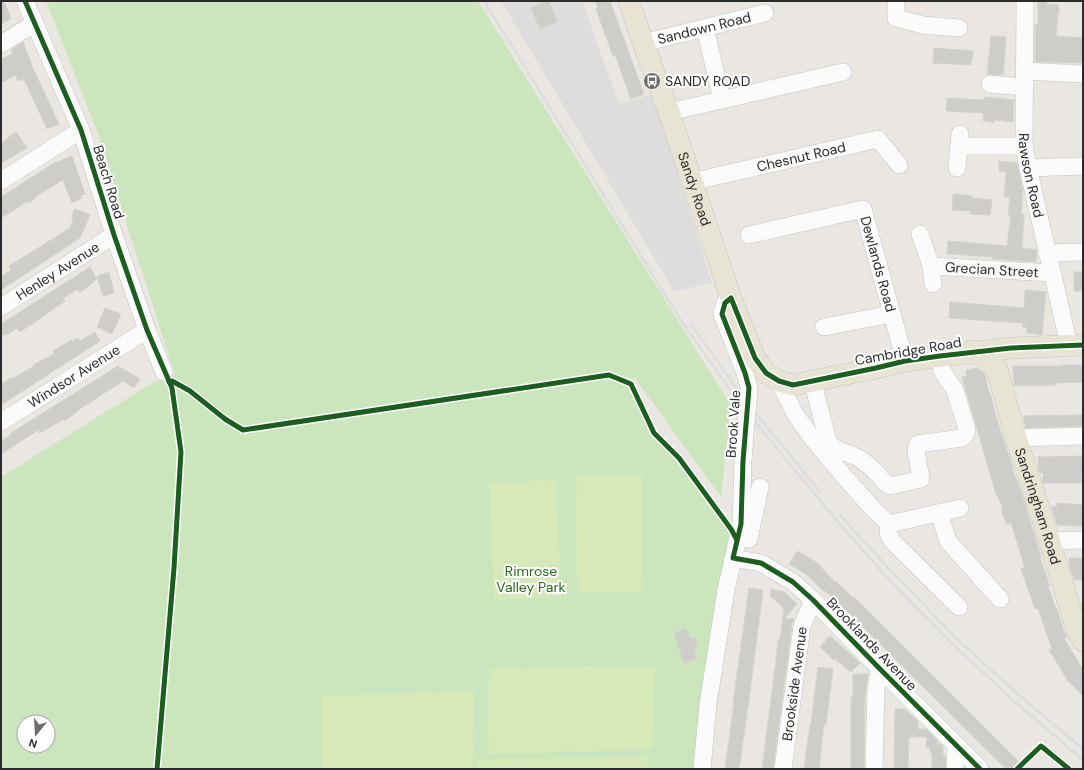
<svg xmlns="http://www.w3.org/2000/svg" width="1084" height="770" font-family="'DM Sans',sans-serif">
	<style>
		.industrial { fill: #dfdcde }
		.green { fill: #cbe5bc; fill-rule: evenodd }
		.pitch { fill: #d5e9b9 }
		.building { fill: #cfcdc9; stroke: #d5d3ce }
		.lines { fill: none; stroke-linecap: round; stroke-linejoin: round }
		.minor-casing { stroke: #c4c3c3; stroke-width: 18 }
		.major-casing { stroke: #c6c4c2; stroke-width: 22 }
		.minor { stroke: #fcfbfb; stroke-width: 17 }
		.major { stroke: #e7e4d4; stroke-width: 21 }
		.rail { stroke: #dededf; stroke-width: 3 }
		.minor-bridge-casing { stroke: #c4c3c3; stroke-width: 18; stroke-linecap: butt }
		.minor-bridge { stroke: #fcfbfb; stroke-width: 17 }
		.cycleway-casing { stroke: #fff; stroke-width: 8 }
		.cycleway { stroke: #1b5e20; stroke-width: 5 }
		.labels { text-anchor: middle; stroke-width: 4; stroke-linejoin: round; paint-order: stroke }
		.street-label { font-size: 14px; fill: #2c2c2c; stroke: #fff }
		.poi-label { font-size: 14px; fill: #2c2c2c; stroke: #fff; text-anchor: start }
		.park-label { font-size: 14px; fill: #286b1a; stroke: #fff }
	</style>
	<rect width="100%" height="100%" fill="#eae7e2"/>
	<path class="industrial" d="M501 1H582L619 104 653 94 712 283 674 291Z"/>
	<path class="green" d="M46 1H478L731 406 721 497 634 377 631 384 654 433 679 458 731 529 737 540 702 769H1V477L152 383 175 375 97 131ZM24 722H48V746H24Z"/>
	<g class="pitch">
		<path d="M576 474H642L643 592H577Z"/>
		<path d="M556 480 561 597 494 600 489 483Z"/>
		<path d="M655 666 653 749 488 754 489 668Z"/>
		<path d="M474 690 473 769H322V696Z"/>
		<path d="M649 756 647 769H477V760Z"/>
	</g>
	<g class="building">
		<path d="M1 1H4L11 19 1 24Z"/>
		<path d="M549 1 557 22 540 29 531 8Z"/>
		<path d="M595 1H610L644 94 631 99 615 55 613 56 596 9 598 8Z"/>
		<path d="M1038 1H1046L1047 4 1059 5V13H1058L1056 36 1083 38V63L1035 62V24L1038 25Z"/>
		<path d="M991 36 1006 37 1003 75H987Z"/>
		<path d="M23 42 32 66 59 124 47 129 24 79 18 81 15 75 1 83V59L13 54 11 50Z"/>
		<path d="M934 48 973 51 971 65 933 63Z"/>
		<path d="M984 97 1014 100 1013 122 994 120V123L983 121V113L946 111 947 98 984 100Z"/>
		<path d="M16 132 27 148 1 163V143Z"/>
		<path d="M72 156 85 194 81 195 82 198 72 203 63 180 35 197 36 198 29 203 27 202 1 218V197L54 163Z"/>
		<path d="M999 161 1017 163 1023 190 1021 214 1024 215 1022 248 1037 250 1036 262 993 259V257L947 254 948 241 1007 246 1011 215H1008L1010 197H1004L1006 172 999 171Z"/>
		<path d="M953 194 973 196 972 198 992 200 990 215 970 214 971 211 952 210Z"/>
		<path d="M75 209 90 215 80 238 1 290V277L11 270 9 266 70 228 73 219 72 215Z"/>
		<path d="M90 267 97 279 80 293 78 289 63 298 65 301 61 304 20 332 17 328 6 335 5 334 1 336V324Z"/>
		<path d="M109 272 114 293 103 296 97 276Z"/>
		<rect x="1074" y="272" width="9" height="19"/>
		<path d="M1025 290 1046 292 1042 335 1027 333V327H1023V323L949 318 950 302 1024 308Z"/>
		<path d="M105 308 121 314 112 334 97 327Z"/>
		<path d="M95 332 100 341 1 405V384L11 378 12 379 34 366 33 365 54 354 53 351 71 340 72 341 78 338 80 341Z"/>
		<path d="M1061 365H1083V382L1056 383V385L1014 386 1013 366H1061Z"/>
		<path d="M118 366 140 379 134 388 123 381 80 409 65 421 64 419 40 433 38 430 1 454V441L12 434 11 433Z"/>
		<path d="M977 368 985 374 989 393H990L997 420 1013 468H1012L1022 494 1041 557 1040 558 1050 586H1048L1056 609H1057L1066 637 1064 638 1083 670V696L1068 681 1049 650 1052 649 1038 608 1035 609 1021 569 1025 568 1011 523 1006 524 1001 509 1003 508 996 494 962 377 967 376 966 370Z"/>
		<path d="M1083 415V426L1026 428 1023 416Z"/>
		<path d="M1083 456V472H1082V483H1043V473H1040L1039 470 1038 457Z"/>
		<path d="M1057 503 1083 505V526L1057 525 1052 508V506L1057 507Z"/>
		<path d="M797 551 816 562 835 582 836 581 853 598 854 597 1026 769H1006L842 606 824 590 823 591 806 574 789 564Z"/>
		<path d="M1069 558H1083V580H1074V576H1073L1069 564Z"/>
		<path d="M749 588 763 590 748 707 739 769H725L734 703H733Z"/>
		<path d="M771 589 784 592 797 604 785 618 794 619 792 625 773 769H762L776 660 778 639H780L784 608 770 596Z"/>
		<path d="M686 628 690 639 695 638 698 647 694 649 697 659 684 663 674 633Z"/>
		<path d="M830 636 860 663 851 672 834 658V660L820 647Z"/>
		<path d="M818 667 833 669 826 725 824 724 819 769H804L810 724H811Z"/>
		<path d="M853 674H868L865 696 864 769H851V697H853Z"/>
		<path d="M895 709H905V711L908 712 918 721V729H926L937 740V743H939L943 746V756H946L945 769H932V753H930V747H926L927 737H909L908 769H894Z"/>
	</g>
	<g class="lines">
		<g class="minor-casing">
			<g id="minor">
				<path d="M25 1 81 130 114 235 147 330 164 372"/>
				<path d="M896 1V18L923 25 959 28"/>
				<path id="s1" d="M1025 1 1024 146 1028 168 1069 345"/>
				<path d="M705 28 722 100"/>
				<path id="s2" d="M643 43 765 13"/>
				<path d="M1 44 35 23"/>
				<path d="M1024 71 1083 74"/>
				<path d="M990 84 1024 87"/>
				<path d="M669 112 722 100 843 72"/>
				<path d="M959 146H1024"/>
				<path d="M957 168 960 134"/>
				<path d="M1028 168 1083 166"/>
				<path d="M1 181 81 130"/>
				<path id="s3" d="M691 182 878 139 899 165"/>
				<path d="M920 234 931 266 933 284"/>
				<path id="s4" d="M749 235 863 209 905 361"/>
				<path d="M1047 253 1083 252"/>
				<path id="s5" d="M931 266 1052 273"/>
				<path d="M731 298 725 303 722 314 745 373 749 388"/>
				<path id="s6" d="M1 307 114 235"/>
				<path d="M824 327 892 314"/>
				<path d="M779 381 795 414 813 439 842 474 874 510 889 524 960 508"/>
				<path d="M813 381 816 395 828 441C837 454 850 451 863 461 867 464 871 467 875 471 880 476 884 484 890 486L921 479 916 450 918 444 962 438 965 435 967 430 955 390 947 379 942 370 940 356"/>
				<path id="s7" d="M1 422 147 330"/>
				<path d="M1016 438 1083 436"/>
				<path d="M939 513 948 541 1000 599"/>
				<path d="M889 524 888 533 892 541 959 607"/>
				<path d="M745 539H749L760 487"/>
				<path d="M1049 541 1083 540"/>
				<path d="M733 558 761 563 793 582 813 600 880 669 980 769"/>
				<path d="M702 769 708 704 726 590 741 524 743 461 745 434"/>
				<path id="s8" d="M783 769 802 626 813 600"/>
				<path d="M874 769 876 688 880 669"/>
				<path d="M955 769 956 746"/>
			</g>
		</g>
		<g class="major-casing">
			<g id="major">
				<path id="s9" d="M629 1 643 43 669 112 731 298 755 358 766 373 779 381 793 385 876 368 905 361 940 356 1011 348 1083 345"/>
				<path id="s10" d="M972 351C982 356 990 361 997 369L1016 438 1041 514 1077 630 1083 641"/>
			</g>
		</g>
		<use href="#minor" class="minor"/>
		<use href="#major" class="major"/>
		<g class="rail">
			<path d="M484 1 678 316 737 400 832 515 890 581 952 644 1014 701 1083 760"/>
			<path d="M691 324 742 396 820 492"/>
			<path d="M840 515 895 575 957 639 1019 695 1083 749"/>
		</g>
		<g class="minor-bridge-casing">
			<path id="minor-bridge" d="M745 434 749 388"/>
		</g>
		<use href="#minor-bridge" class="minor-bridge"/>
		<g class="cycleway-casing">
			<g id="cycleway">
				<path d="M25 1 81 130 114 235 147 330 172 388 181 452 174 568 157 769"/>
				<path d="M169 382 172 381 190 391 225 419 243 430 609 375 631 384 654 433 679 458 731 529 737 540"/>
				<path d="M980 769 880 669 813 600 793 582 761 563 733 558 741 524 743 461 749 388 745 373 722 314 725 303 731 298 755 358 766 373 779 381 793 385 876 368 905 361 940 356 1011 348 1083 345"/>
				<path d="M1017 769 1041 746 1069 769"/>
			</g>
		</g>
		<use href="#cycleway" class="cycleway"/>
	</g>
	<defs>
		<g id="bus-disc" transform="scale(0.9)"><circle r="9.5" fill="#6e6d6c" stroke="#fff"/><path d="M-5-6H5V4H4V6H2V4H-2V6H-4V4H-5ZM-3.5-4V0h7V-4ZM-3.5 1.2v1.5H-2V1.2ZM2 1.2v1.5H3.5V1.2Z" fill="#fff"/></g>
	</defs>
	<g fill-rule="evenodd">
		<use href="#bus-disc" x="652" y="81"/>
	</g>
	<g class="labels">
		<g class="street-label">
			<text dy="5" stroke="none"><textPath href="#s2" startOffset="63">Sandown Road</textPath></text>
			<text dy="5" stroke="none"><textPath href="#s3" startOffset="113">Chesnut Road</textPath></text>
			<text dy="5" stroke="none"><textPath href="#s1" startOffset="175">Rawson Road</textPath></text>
			<text transform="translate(109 182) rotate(73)" y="5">Beach Road</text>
			<text dy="5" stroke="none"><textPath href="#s9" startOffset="199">Sandy Road</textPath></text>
			<text dy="5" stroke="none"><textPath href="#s4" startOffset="174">Dewlands Road</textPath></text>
			<text dy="5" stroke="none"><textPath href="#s5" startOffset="61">Grecian Street</textPath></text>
			<text dy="5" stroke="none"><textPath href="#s6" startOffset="67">Henley Avenue</textPath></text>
			<text transform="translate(908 351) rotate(-10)" y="5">Cambridge Road</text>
			<text dy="5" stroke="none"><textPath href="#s7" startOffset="86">Windsor Avenue</textPath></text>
			<text transform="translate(733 424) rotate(-86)" y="5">Brook Vale</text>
			<text dy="5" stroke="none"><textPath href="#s10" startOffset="174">Sandringham Road</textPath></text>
			<text transform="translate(872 644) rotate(46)" y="5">Brooklands Avenue</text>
			<text dy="5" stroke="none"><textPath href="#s8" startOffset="86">Brookside Avenue</textPath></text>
		</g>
		<g class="poi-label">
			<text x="665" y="86">SANDY ROAD</text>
		</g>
		<g class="park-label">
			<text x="531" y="576">Rimrose<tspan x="531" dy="16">Valley Park</tspan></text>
		</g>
	</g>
	<rect width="1084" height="770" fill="none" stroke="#2c2c2c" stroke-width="4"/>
	<g transform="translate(36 734) rotate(198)"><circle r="19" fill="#ffffff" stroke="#ababab"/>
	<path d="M0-3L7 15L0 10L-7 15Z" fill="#6e6d6c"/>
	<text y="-6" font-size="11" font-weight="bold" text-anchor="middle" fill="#2c2c2c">N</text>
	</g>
</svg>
